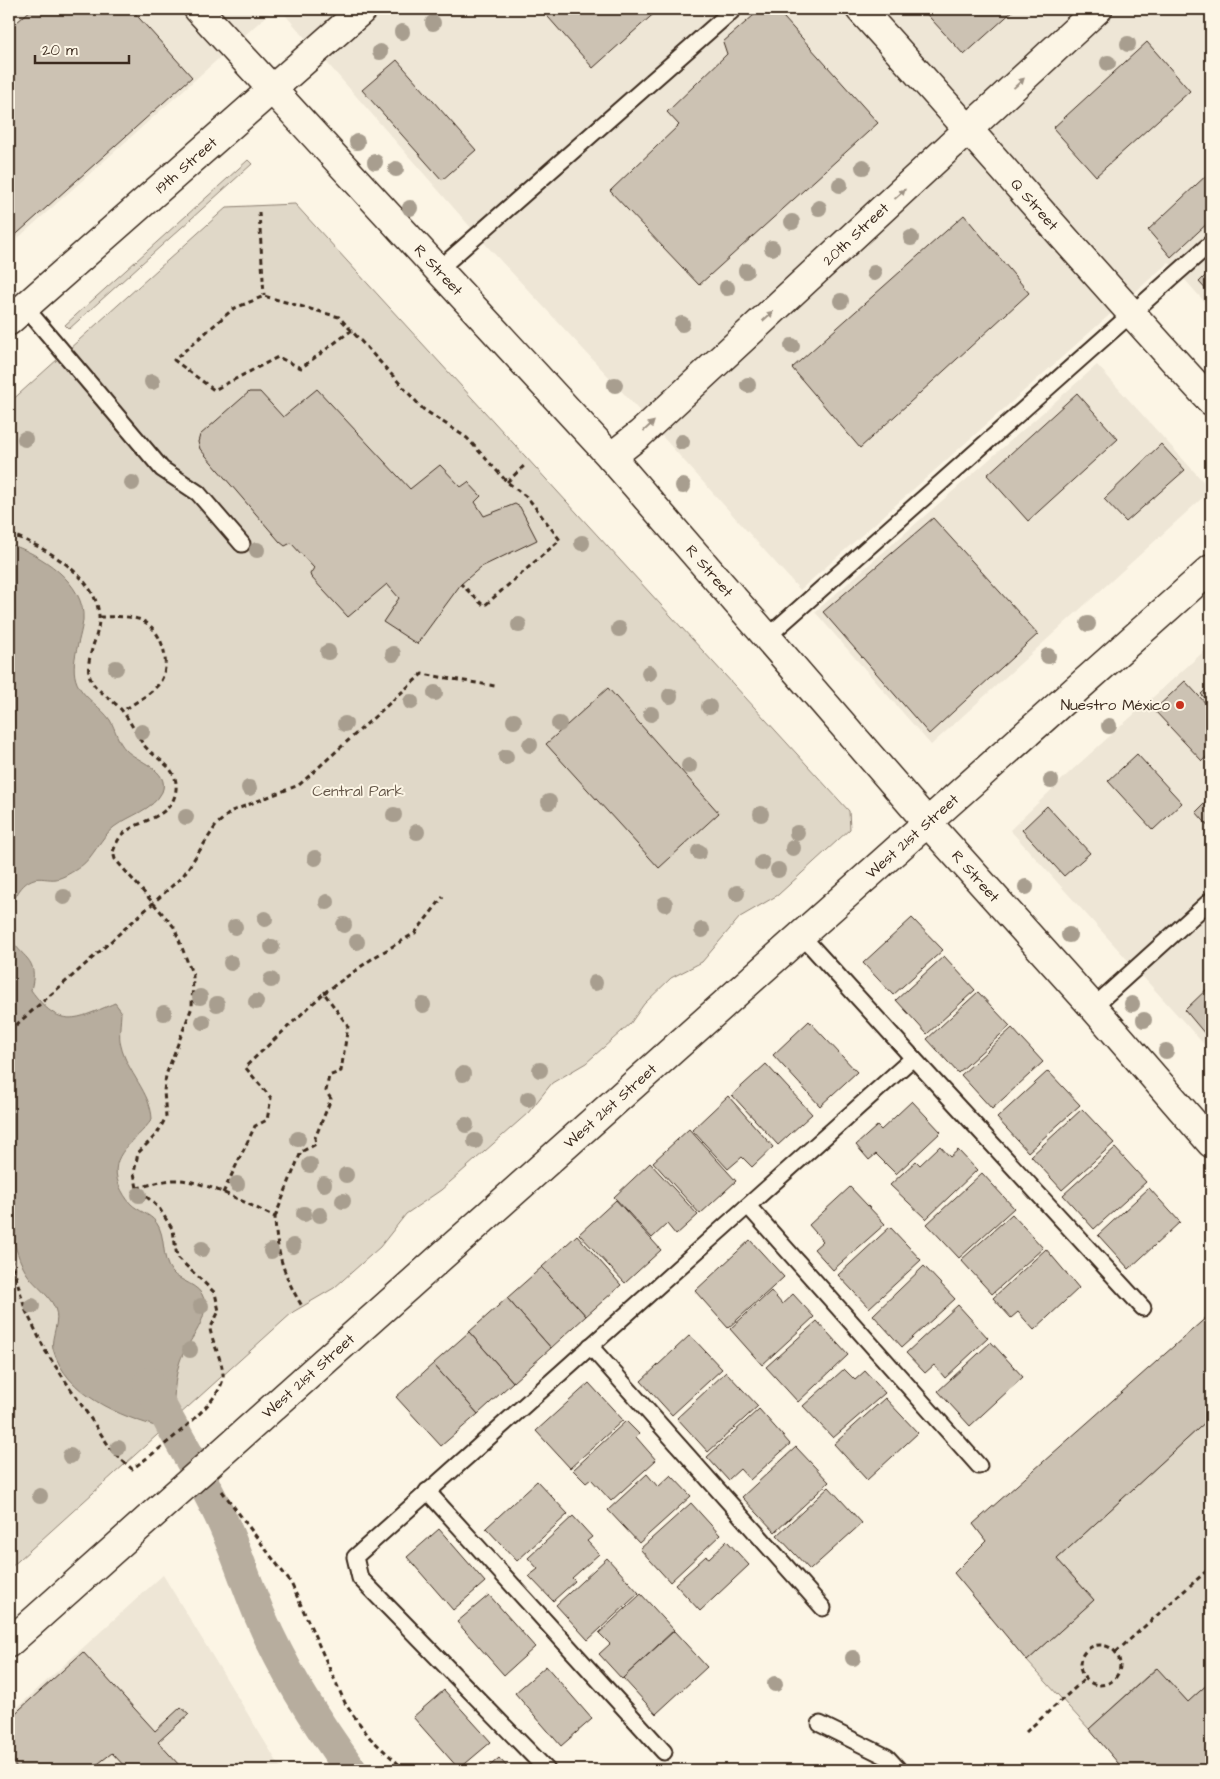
<svg xmlns="http://www.w3.org/2000/svg" width="1220" height="1779" font-family="'Architects Daughter',sans-serif">
	<style>
		.built { fill: #eee6d6 }
		.green { fill: #e0d8c8; stroke: #8e8173 }
		.water { fill: #b7ad9e; stroke: #85796b }
		.lines { fill: none; stroke-linecap: round; stroke-linejoin: round }
		.canal { stroke: #b7ad9e; stroke-width: 32 }
		.building { fill: #ccc2b3; stroke: #3b2a1e }
		.service-casing { stroke: #3b2a1e; stroke-width: 19 }
		.minor-casing { stroke: #3b2a1e; stroke-width: 31 }
		.tertiary-casing { stroke: #3b2a1e; stroke-width: 31 }
		.path { stroke: #3b2a1e; stroke-width: 3; stroke-dasharray: 5 4; stroke-linecap: butt }
		.service { stroke: #fcf5e5; stroke-width: 15 }
		.minor { stroke: #fcf5e5; stroke-width: 28 }
		.tertiary { stroke: #fcf5e5; stroke-width: 28 }
		.tree { fill: #a89e8f }
		.oneway { fill: #9c9082 }
		.poi-dot { fill: #c8321e; stroke: #fcf5e5; stroke-width: 2 }
		.labels { text-anchor: middle; stroke-width: 4; stroke-linejoin: round; paint-order: stroke }
		.street-label { font-size: 15px; fill: #3b2a1e; stroke: #fcf5e5 }
		.poi-label { font-size: 15px; fill: #3b2a1e; stroke: #fcf5e5; text-anchor: end }
		.park-label { font-size: 15px; fill: #645648; stroke: #fcf5e5 }
	</style>
	<rect width="100%" height="100%" fill="#fcf5e5"/>
	<filter id="ink" filterUnits="userSpaceOnUse"><feTurbulence type="fractalNoise" baseFrequency=".02" numOctaves="2"/><feDisplacementMap in="SourceGraphic" scale="10" xChannelSelector="R" yChannelSelector="G"/><feConvolveMatrix kernelMatrix="1 2 1 2 8 2 1 2 1" color-interpolation-filters="sRGB"/></filter>
	<g filter="url(#ink)">
		<g class="built">
			<path d="M9 9H274L9 246Z"/>
			<path d="M280 9H1211V309L1169 262 800 590 609 377 487 246Z"/>
			<path d="M1097 365 1211 490 931 745 815 612Z"/>
			<path d="M1211 645V1052L1010 830 1071 771Z"/>
			<path d="M163 1575 282 1770H9V1715Z"/>
		</g>
		<g class="green">
			<path d="M248 160 252 164 69 329 65 325Z"/>
			<path d="M295 204 849 811 850 829 778 895 740 917 702 962 671 978 644 1004 630 1024 586 1063 552 1083 528 1113 441 1190 406 1214 380 1247 334 1288 293 1312 9 1569V403L227 207Z"/>
			<path d="M1211 1417V1681L1188 1702 1156 1668 1089 1729 1027 1661 1094 1600 1057 1559Z"/>
		</g>
		<g class="water">
			<path d="M9 544C39 553 86 583 83 620 81 641 67 667 79 687 87 700 101 707 110 720 116 730 117 741 126 750 136 761 171 770 162 792 153 810 130 815 114 827 100 838 94 857 80 867 74 871 63 878 56 879 49 880 40 877 34 879 18 884 11 905 9 919Z"/>
			<path d="M9 935C21 960 40 956 31 990 60 1030 75 1020 115 1003L121 1011C121 1022 118 1036 121 1046 127 1072 151 1093 152 1119 136 1143 107 1153 119 1185 122 1192 126 1199 131 1204 138 1211 150 1214 156 1222 167 1237 160 1257 172 1272 180 1282 200 1284 204 1299 209 1322 187 1341 180 1361 174 1379 174 1400 173 1418L162 1428C119 1416 66 1395 53 1349 50 1337 61 1322 55 1308 48 1292 30 1283 23 1267 2 1223 9 1165 9 1117 9 1056 9 996 9 935Z"/>
		</g>
		<g class="lines">
			<path class="canal" d="M149 1383C171 1428 198 1469 219 1514 235 1547 246 1583 260 1616 284 1672 316 1722 351 1770"/>
		</g>
		<g class="building">
			<path d="M32 9H131L192 77 9 241V29Z"/>
			<path d="M541 9H659L593 68Z"/>
			<path d="M761 9H776L878 123 699 285 610 191 679 125 667 112 727 54 723 42Z"/>
			<path d="M922 9H1015L964 55Z"/>
			<path d="M1147 42 1190 91 1096 176 1053 128Z"/>
			<path d="M397 60 476 150 442 180 362 90Z"/>
			<path d="M1211 171V220L1171 257 1148 230Z"/>
			<path d="M964 215 1029 293 860 448 792 368Z"/>
			<path d="M1211 270V295L1199 282Z"/>
			<path d="M317 389 410 489 440 465 461 487 468 482 481 496 475 502 484 516 515 504 520 507 537 540 481 567 461 584 417 644 383 622 399 598 387 584 348 617 311 577 310 574 314 568 291 543 285 546 280 542 200 449 198 442 200 435 249 392H260L283 417Z"/>
			<path d="M1077 393 1118 439 1028 521 987 475Z"/>
			<path d="M1161 444 1185 470 1126 522 1104 499Z"/>
			<path d="M933 518 1038 634 929 734 823 612Z"/>
			<path d="M1185 681 1211 709V753L1202 761 1154 710Z"/>
			<path d="M1211 685V705L1201 694Z"/>
			<path d="M608 688 719 813 659 868 546 744Z"/>
			<path d="M1137 754 1182 803 1153 830 1108 781Z"/>
			<path d="M1209 799 1211 802V829L1196 812Z"/>
			<path d="M1047 806 1090 853 1064 876 1022 830Z"/>
			<path d="M912 918 943 950 893 995 863 963Z"/>
			<path d="M944 956 975 990 927 1034 896 1000Z"/>
			<path d="M1211 985V1041L1185 1010Z"/>
			<path d="M978 992 1010 1026 958 1073 927 1039Z"/>
			<path d="M809 1021 857 1072 820 1106 773 1055Z"/>
			<path d="M1012 1028 1043 1062 992 1109 961 1075Z"/>
			<path d="M766 1064 812 1114 778 1145 732 1095Z"/>
			<path d="M1048 1071 1080 1105 1028 1152 997 1118Z"/>
			<path d="M728 1096 773 1147 752 1167 742 1157 728 1169 692 1130Z"/>
			<path d="M912 1101 941 1132 896 1174 876 1154 869 1160 856 1145 877 1126 881 1130Z"/>
			<path d="M1082 1109 1114 1143 1062 1190 1031 1156Z"/>
			<path d="M689 1129 736 1181 700 1214 653 1162Z"/>
			<path d="M940 1146 950 1157 958 1150 977 1170 926 1219 890 1185 916 1161 920 1165Z"/>
			<path d="M1115 1148 1146 1182 1094 1229 1063 1195Z"/>
			<path d="M650 1163 698 1215 676 1235 667 1224 652 1238 614 1197Z"/>
			<path d="M982 1173 1014 1208 959 1258 927 1224Z"/>
			<path d="M850 1187 885 1224 833 1270 814 1249 823 1241 809 1225Z"/>
			<path d="M1149 1188 1180 1222 1129 1269 1098 1235Z"/>
			<path d="M616 1200 661 1250 625 1283 579 1234Z"/>
			<path d="M1012 1214 1043 1248 992 1294 961 1260Z"/>
			<path d="M890 1227 921 1260 869 1308 838 1275Z"/>
			<path d="M577 1235 621 1285 586 1316 542 1267Z"/>
			<path d="M750 1240 784 1277 728 1328 695 1291Z"/>
			<path d="M1046 1249 1079 1288 1034 1330 1018 1312 1011 1318 993 1298Z"/>
			<path d="M924 1266 955 1299 902 1347 873 1315Z"/>
			<path d="M542 1267 586 1316 551 1348 507 1298Z"/>
			<path d="M771 1291 782 1304 793 1294 814 1317 762 1365 730 1329Z"/>
			<path d="M507 1298 551 1348 513 1382 469 1332Z"/>
			<path d="M958 1305 988 1338 945 1378 934 1365 925 1373 906 1353Z"/>
			<path d="M1209 1315 1211 1317V1417L1057 1559 1094 1600 1027 1661 954 1573 986 1541 973 1524Z"/>
			<path d="M817 1321 848 1355 798 1402 766 1367Z"/>
			<path d="M469 1332 513 1382 478 1414 433 1364Z"/>
			<path d="M690 1335 722 1369 672 1415 641 1381Z"/>
			<path d="M991 1342 1023 1377 970 1426 938 1391Z"/>
			<path d="M433 1364 478 1414 441 1446 396 1397Z"/>
			<path d="M844 1369 855 1380 865 1371 885 1393 833 1438 803 1406Z"/>
			<path d="M726 1372 758 1406 708 1452 677 1418Z"/>
			<path d="M589 1383 623 1420 570 1468 536 1431Z"/>
			<path d="M885 1398 918 1433 867 1480 834 1444Z"/>
			<path d="M759 1409 790 1444 750 1480 740 1469 728 1480 707 1457Z"/>
			<path d="M626 1421 639 1434 636 1437 656 1460 611 1501 591 1479 586 1483 573 1470Z"/>
			<path d="M796 1447 829 1482 775 1532 742 1497Z"/>
			<path d="M647 1474 658 1487 671 1475 691 1496 639 1543 608 1510Z"/>
			<path d="M537 1481 568 1514 517 1561 486 1528Z"/>
			<path d="M829 1487 862 1523 810 1570 777 1535Z"/>
			<path d="M691 1503 720 1535 670 1582 640 1549Z"/>
			<path d="M573 1516 592 1537 587 1541 599 1554 572 1578 575 1581 553 1601 529 1576 538 1569 528 1558Z"/>
			<path d="M439 1529 485 1582 453 1610 407 1557Z"/>
			<path d="M727 1541 749 1565 700 1611 675 1584 706 1556 709 1558Z"/>
			<path d="M607 1558 639 1593 588 1640 556 1605Z"/>
			<path d="M641 1594 674 1630 622 1679 599 1654 610 1644 599 1633Z"/>
			<path d="M489 1595 535 1647 504 1675 457 1622Z"/>
			<path d="M674 1631 707 1667 656 1714 623 1678Z"/>
			<path d="M83 1652 155 1731 181 1707 189 1714 158 1742 180 1766 175 1770H128L112 1753 90 1770H19L9 1759V1719Z"/>
			<path d="M546 1666 592 1719 561 1746 515 1693Z"/>
			<path d="M1157 1668 1188 1702 1211 1681V1770H1124L1089 1729Z"/>
			<path d="M444 1690 491 1742 459 1769 413 1717Z"/>
			<path d="M499 1758 510 1770H485Z"/>
		</g>
		<g class="lines">
			<g class="service-casing">
				<g id="service">
					<path d="M439 269 734 9"/>
					<path d="M25 307 162 469 198 493 242 544"/>
					<path d="M766 638 1211 243"/>
					<path d="M1093 1007 1211 900"/>
					<path d="M913 1058 1143 1308"/>
					<path d="M748 1206 979 1466"/>
					<path d="M590 1346 823 1608"/>
					<path d="M427 1491 664 1752"/>
					<path d="M820 1724 887 1757 899 1770"/>
					<path d="M547 1770 360 1578 355 1557 913 1058 801 935"/>
				</g>
			</g>
			<g class="minor-casing">
				<g id="minor">
					<path id="s1" d="M198 9 611 457 927 822 1093 1007 1211 1143"/>
				</g>
			</g>
			<g class="tertiary-casing">
				<g id="tertiary">
					<path id="s2" d="M860 9C978 138 1092 272 1211 401"/>
					<path id="s3" d="M9 321 363 9"/>
					<path id="s4" d="M611 457 640 434 1098 9"/>
					<path id="s5" d="M9 1643 1211 569"/>
				</g>
			</g>
			<g class="path">
				<path d="M259 212 264 296"/>
				<path d="M352 330 301 368 278 357 214 390 174 360 233 309 264 296 339 317 423 409 467 438 507 482 528 498 560 540 484 606 461 584"/>
				<path d="M507 482 525 465"/>
				<path d="M9 534C42 545 98 576 99 617 100 640 78 666 95 686 104 696 116 702 123 712 131 722 136 734 143 744 156 761 182 767 175 795 169 819 137 820 122 835 118 839 115 846 113 852L115 859 174 927 193 976 192 1007 166 1075 164 1091 166 1117 157 1134 138 1153 134 1173 137 1188 159 1208 173 1230 177 1257 215 1293 219 1311 210 1329C213 1344 222 1360 223 1374 227 1400 153 1454 132 1469L113 1452 46 1352 25 1309 9 1252"/>
				<path d="M99 617C113 617 128 615 141 620 163 629 174 668 157 686 148 696 134 703 123 711"/>
				<path d="M324 993 373 958 415 933 443 897"/>
				<path d="M9 1031 78 971 183 876 217 824 232 811 299 785 422 674 495 686"/>
				<path d="M137 1188C151 1185 165 1179 180 1180 211 1183 247 1204 275 1217 276 1251 284 1277 302 1306"/>
				<path d="M223 1193 255 1126 267 1120 271 1098 245 1067 324 993 348 1026 341 1071 329 1076 326 1091 331 1099 315 1138 316 1144 301 1152 275 1217"/>
				<path d="M222 1491 291 1583 346 1705 370 1738 405 1770"/>
				<circle cx="1100" cy="1665" r="20"/>
				<path d="M1116 1652 1211 1567"/>
				<path d="M1026 1732 1086 1678"/>
			</g>
			<use href="#service" class="service"/>
			<use href="#minor" class="minor"/>
			<use href="#tertiary" class="tertiary"/>
		</g>
		<g class="tree">
			<circle cx="433" cy="23" r="8"/>
			<circle cx="402" cy="32" r="8"/>
			<circle cx="1128" cy="44" r="8"/>
			<circle cx="380" cy="52" r="8"/>
			<circle cx="1108" cy="63" r="8"/>
			<circle cx="357" cy="142" r="8"/>
			<circle cx="375" cy="162" r="8"/>
			<circle cx="863" cy="167" r="8"/>
			<circle cx="396" cy="169" r="8"/>
			<circle cx="840" cy="185" r="8"/>
			<circle cx="410" cy="208" r="8"/>
			<circle cx="819" cy="208" r="8"/>
			<circle cx="792" cy="222" r="8"/>
			<circle cx="911" cy="238" r="8"/>
			<circle cx="772" cy="248" r="8"/>
			<circle cx="746" cy="271" r="8"/>
			<circle cx="874" cy="273" r="8"/>
			<circle cx="727" cy="288" r="8"/>
			<circle cx="841" cy="301" r="8"/>
			<circle cx="682" cy="324" r="8"/>
			<circle cx="792" cy="346" r="8"/>
			<circle cx="152" cy="382" r="8"/>
			<circle cx="615" cy="385" r="8"/>
			<circle cx="748" cy="385" r="8"/>
			<circle cx="25" cy="439" r="8"/>
			<circle cx="682" cy="442" r="8"/>
			<circle cx="132" cy="483" r="8"/>
			<circle cx="683" cy="486" r="8"/>
			<circle cx="582" cy="543" r="8"/>
			<circle cx="257" cy="550" r="8"/>
			<circle cx="1088" cy="624" r="8"/>
			<circle cx="519" cy="625" r="8"/>
			<circle cx="619" cy="629" r="8"/>
			<circle cx="328" cy="652" r="8"/>
			<circle cx="393" cy="654" r="8"/>
			<circle cx="1048" cy="656" r="8"/>
			<circle cx="116" cy="668" r="8"/>
			<circle cx="649" cy="673" r="8"/>
			<circle cx="435" cy="693" r="8"/>
			<circle cx="670" cy="696" r="8"/>
			<circle cx="411" cy="702" r="8"/>
			<circle cx="709" cy="707" r="8"/>
			<circle cx="651" cy="714" r="8"/>
			<circle cx="514" cy="721" r="8"/>
			<circle cx="345" cy="724" r="8"/>
			<circle cx="559" cy="724" r="8"/>
			<circle cx="1109" cy="726" r="8"/>
			<circle cx="142" cy="732" r="8"/>
			<circle cx="530" cy="745" r="8"/>
			<circle cx="506" cy="757" r="8"/>
			<circle cx="689" cy="766" r="8"/>
			<circle cx="1051" cy="781" r="8"/>
			<circle cx="249" cy="788" r="8"/>
			<circle cx="549" cy="802" r="8"/>
			<circle cx="761" cy="814" r="8"/>
			<circle cx="394" cy="815" r="8"/>
			<circle cx="186" cy="817" r="8"/>
			<circle cx="417" cy="832" r="8"/>
			<circle cx="797" cy="833" r="8"/>
			<circle cx="793" cy="848" r="8"/>
			<circle cx="699" cy="852" r="8"/>
			<circle cx="315" cy="858" r="8"/>
			<circle cx="762" cy="863" r="8"/>
			<circle cx="778" cy="870" r="8"/>
			<circle cx="1026" cy="887" r="8"/>
			<circle cx="737" cy="893" r="8"/>
			<circle cx="64" cy="897" r="8"/>
			<circle cx="327" cy="902" r="8"/>
			<circle cx="665" cy="904" r="8"/>
			<circle cx="265" cy="919" r="8"/>
			<circle cx="344" cy="925" r="8"/>
			<circle cx="235" cy="927" r="8"/>
			<circle cx="702" cy="930" r="8"/>
			<circle cx="1069" cy="935" r="8"/>
			<circle cx="357" cy="942" r="8"/>
			<circle cx="272" cy="947" r="8"/>
			<circle cx="231" cy="963" r="8"/>
			<circle cx="271" cy="980" r="8"/>
			<circle cx="595" cy="983" r="8"/>
			<circle cx="200" cy="997" r="8"/>
			<circle cx="256" cy="1002" r="8"/>
			<circle cx="217" cy="1004" r="8"/>
			<circle cx="1132" cy="1004" r="8"/>
			<circle cx="423" cy="1005" r="8"/>
			<circle cx="164" cy="1013" r="8"/>
			<circle cx="1144" cy="1020" r="8"/>
			<circle cx="203" cy="1022" r="8"/>
			<circle cx="1166" cy="1051" r="8"/>
			<circle cx="540" cy="1070" r="8"/>
			<circle cx="463" cy="1074" r="8"/>
			<circle cx="528" cy="1099" r="8"/>
			<circle cx="466" cy="1125" r="8"/>
			<circle cx="298" cy="1139" r="8"/>
			<circle cx="475" cy="1141" r="8"/>
			<circle cx="310" cy="1165" r="8"/>
			<circle cx="346" cy="1175" r="8"/>
			<circle cx="237" cy="1184" r="8"/>
			<circle cx="324" cy="1184" r="8"/>
			<circle cx="139" cy="1195" r="8"/>
			<circle cx="343" cy="1201" r="8"/>
			<circle cx="304" cy="1214" r="8"/>
			<circle cx="320" cy="1215" r="8"/>
			<circle cx="293" cy="1246" r="8"/>
			<circle cx="202" cy="1249" r="8"/>
			<circle cx="271" cy="1251" r="8"/>
			<circle cx="32" cy="1306" r="8"/>
			<circle cx="201" cy="1306" r="8"/>
			<circle cx="190" cy="1350" r="8"/>
			<circle cx="118" cy="1448" r="8"/>
			<circle cx="70" cy="1456" r="8"/>
			<circle cx="40" cy="1496" r="8"/>
			<circle cx="853" cy="1658" r="8"/>
			<circle cx="775" cy="1684" r="8"/>
		</g>
		<defs><path id="oneway-solid" d="M-6-.8H1V-3.2L6.5 0L1 3.2V.8H-6Z" transform="scale(1.25)"/></defs>
		<g class="oneway">
			<use href="#oneway-solid" transform="translate(1019 83) rotate(-43)"/>
			<use href="#oneway-solid" transform="translate(900 194) rotate(-43)"/>
			<use href="#oneway-solid" transform="translate(768 316) rotate(-43)"/>
			<use href="#oneway-solid" transform="translate(649 426) rotate(-43)"/>
		</g>
	</g>
	<circle class="poi-dot" cx="1180" cy="705" r="5"/>
	<g class="labels">
		<g class="street-label">
			<text dy="5" stroke="none"><textPath href="#s3" startOffset="236">19th Street</textPath></text>
			<text dy="5" stroke="none"><textPath href="#s2" startOffset="262">Q Street</textPath></text>
			<text dy="5" stroke="none"><textPath href="#s4" startOffset="331">20th Street</textPath></text>
			<text dy="5" stroke="none"><textPath href="#s1" startOffset="355">R Street</textPath></text>
			<text dy="5" stroke="none"><textPath href="#s1" startOffset="760">R Street</textPath></text>
			<text dy="5" stroke="none"><textPath href="#s5" startOffset="1211">West 21st Street</textPath></text>
			<text dy="5" stroke="none"><textPath href="#s1" startOffset="1165">R Street</textPath></text>
			<text dy="5" stroke="none"><textPath href="#s5" startOffset="806">West 21st Street</textPath></text>
			<text dy="5" stroke="none"><textPath href="#s5" startOffset="401">West 21st Street</textPath></text>
		</g>
		<g class="poi-label">
			<text x="1170" y="710">Nuestro México</text>
		</g>
		<g class="park-label">
			<text x="358" y="796">Central Park</text>
		</g>
	</g>
	<rect width="1220" height="1779" fill="none" stroke="#fcf5e5" stroke-width="30"/>
	<rect x="15" y="15" width="1190" height="1749" fill="none" stroke="#3b2a1e" stroke-width="2" filter="url(#ink)"/>
	<path d="M35 55v8h94v-8" fill="none" stroke="#3b2a1e" stroke-width="2.5"/>
	<text x="42" y="55" font-size="15" fill="#3b2a1e" stroke="#fcf5e5" stroke-width="4" paint-order="stroke">20 m</text>
</svg>
